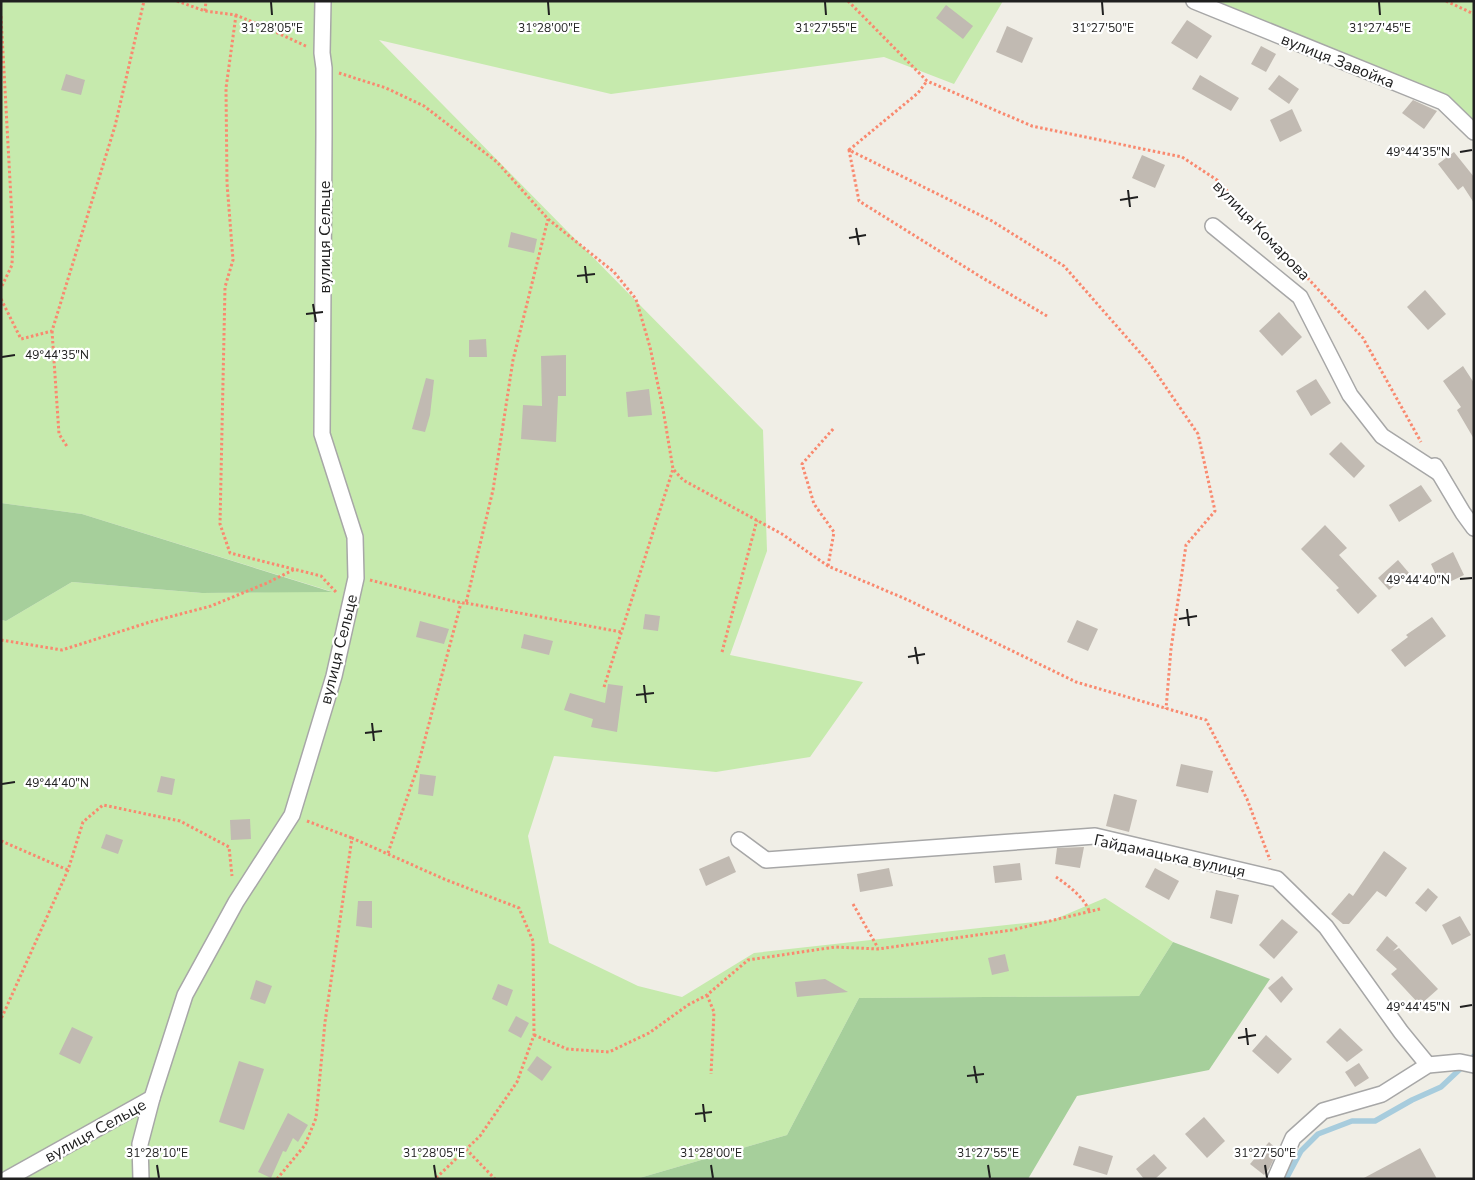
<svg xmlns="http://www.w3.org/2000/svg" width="1475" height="1180" font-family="'Nunito Sans',sans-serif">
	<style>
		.grass { fill: #c6eaad }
		.forest { fill: #a6cf9b }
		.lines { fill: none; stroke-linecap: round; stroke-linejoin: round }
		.stream { stroke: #a7ccdd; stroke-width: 5.5 }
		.building { fill: #c1bab2 }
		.street-casing { stroke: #a7a7a7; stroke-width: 18 }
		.path { stroke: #f9896f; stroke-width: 3; stroke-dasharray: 2.5 2.5; stroke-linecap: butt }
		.street { stroke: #fff; stroke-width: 15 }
		.ticks { fill: none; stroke: #202020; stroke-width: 2 }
		.labels { text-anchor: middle; stroke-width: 4.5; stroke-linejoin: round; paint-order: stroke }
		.street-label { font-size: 16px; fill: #202020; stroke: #fff }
		.ticks-label { font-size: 12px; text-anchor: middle; fill: #202020; stroke: #fff; stroke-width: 4.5; stroke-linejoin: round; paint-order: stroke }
	</style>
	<rect width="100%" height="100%" fill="#f0eee6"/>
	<g class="grass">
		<path d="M1 1H1003L954 84 884 57 611 94 379 40 763 430 767 551 730 655 863 682 810 757 716 772 554 756 528 836 549 943 638 986 682 997 754 953 1053 920 1105 898 1173 942 1139 996 859 998 787 1135 636 1179H1V620L6 621 72 582 202 593 330 591 82 514 1 503Z"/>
		<path d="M1194 1H1474V132L1443 102Z"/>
	</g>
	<g class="forest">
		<path d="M1 503 82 514 332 592 202 593 72 582 6 621 1 620Z"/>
		<path d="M1173 942 1270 979 1209 1070 1077 1096 1028 1179H636L787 1135 859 998 1139 996Z"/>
	</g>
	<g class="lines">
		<path class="stream" d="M1286 1179 1301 1151 1318 1134 1352 1121H1375L1412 1100 1441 1087 1474 1056"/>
	</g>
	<g class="building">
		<path d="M946 5 973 26 963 39 936 18Z"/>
		<path d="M1187 20 1212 36 1197 59 1171 43Z"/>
		<path d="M1007 26 1033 38 1022 63 996 52Z"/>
		<path d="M1261 46 1276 54 1266 72 1251 64Z"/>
		<path d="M66 74 85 80 81 95 61 90Z"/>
		<path d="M1200 75 1239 98 1231 111 1192 89Z"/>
		<path d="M1279 75 1299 89 1289 104 1268 89Z"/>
		<path d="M1413 100 1437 111 1424 129 1402 113Z"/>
		<path d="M1292 109 1302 131 1280 142 1270 120Z"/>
		<path d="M1454 152 1474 177V203L1463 186 1458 190 1438 164Z"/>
		<path d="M1142 155 1165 165 1155 188 1132 178Z"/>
		<path d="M511 232 537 239 534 253 508 247Z"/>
		<path d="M1425 290 1446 314 1428 330 1407 307Z"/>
		<path d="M1279 312 1302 337 1282 356 1259 331Z"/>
		<path d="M486 339 487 357H469V340Z"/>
		<path d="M566 355V396H558L556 442 521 439 523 405 542 406 541 356Z"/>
		<path d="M1463 366 1474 383V439L1457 410 1461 407 1443 381Z"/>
		<path d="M426 378 434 380 430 415 425 432 412 429Z"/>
		<path d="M1316 379 1331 403 1311 416 1296 391Z"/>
		<path d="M649 389 652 415 628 417 626 392Z"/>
		<path d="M1341 442 1365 466 1354 478 1329 454Z"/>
		<path d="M1421 485 1432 501 1399 522 1389 505Z"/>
		<path d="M1325 525 1347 548 1339 555 1377 596 1358 614 1336 590 1339 588 1301 549Z"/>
		<path d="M1453 552 1464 575 1441 586 1431 564Z"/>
		<path d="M1398 560 1409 573 1389 590 1378 578Z"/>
		<path d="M645 614 660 616 658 631 643 629Z"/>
		<path d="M1432 617 1446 636 1405 667 1391 650 1408 637 1406 635Z"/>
		<path d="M1077 620 1098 629 1088 651 1067 642Z"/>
		<path d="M420 621 449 629 444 644 416 637Z"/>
		<path d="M524 634 553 641 549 655 521 648Z"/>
		<path d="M608 684 623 686 617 732 591 727 593 719 564 710 570 693 605 703Z"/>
		<path d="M1181 764 1213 771 1208 793 1176 786Z"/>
		<path d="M420 774 436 776 433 796 418 794Z"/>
		<path d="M161 776 175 779 172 795 157 792Z"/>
		<path d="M1114 794 1137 800 1129 832 1106 826Z"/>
		<path d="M250 819 251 839 231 840 230 820Z"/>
		<path d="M106 834 123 840 118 854 101 848Z"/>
		<path d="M1084 847 1080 868 1055 864 1057 848Z"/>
		<path d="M1384 851 1407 868 1386 897 1377 891 1349 924H1343L1331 914 1349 893 1353 896Z"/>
		<path d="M729 856 736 872 706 886 699 869Z"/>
		<path d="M1020 863 1022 880 995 883 993 866Z"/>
		<path d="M889 868 893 886 860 892 857 874Z"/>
		<path d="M1155 868 1179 881 1169 900 1145 887Z"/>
		<path d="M1428 888 1438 897 1426 912 1415 903Z"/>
		<path d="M1216 890 1239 895 1232 924 1210 918Z"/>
		<path d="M358 901H372V928L356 926Z"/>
		<path d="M1460 916 1471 935 1452 945 1442 925Z"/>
		<path d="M1282 919 1298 932 1274 959 1259 945Z"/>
		<path d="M1387 936 1398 946 1393 951 1399 948 1438 989 1420 1005 1391 974 1397 969 1376 950Z"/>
		<path d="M1005 954 1009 971 992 975 988 958Z"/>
		<path d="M1282 976 1293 989 1281 1003 1268 988Z"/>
		<path d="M825 979 848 992 797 997 795 982Z"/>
		<path d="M256 980 272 986 265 1004 250 999Z"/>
		<path d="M498 984 513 990 507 1006 492 999Z"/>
		<path d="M516 1016 529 1023 521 1038 508 1031Z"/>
		<path d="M72 1027 93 1037 80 1064 59 1054Z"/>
		<path d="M1340 1028 1363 1050 1347 1062 1326 1042Z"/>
		<path d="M1266 1035 1292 1059 1278 1074 1252 1051Z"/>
		<path d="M537 1056 552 1067 542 1081 527 1070Z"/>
		<path d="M239 1061 264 1069 244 1130 219 1122Z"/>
		<path d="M1359 1063 1369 1078 1355 1087 1345 1072Z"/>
		<path d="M288 1113 308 1125 298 1142 293 1138 286 1152 283 1151 271 1178 258 1172Z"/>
		<path d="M1204 1117 1225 1141 1207 1158 1185 1134Z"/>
		<path d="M1269 1142 1278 1150 1269 1169 1264 1175 1250 1164Z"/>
		<path d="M1079 1146 1113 1156 1107 1175 1073 1165Z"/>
		<path d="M1420 1148 1437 1179H1362Z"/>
		<path d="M1154 1154 1167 1168 1155 1179H1144L1136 1169Z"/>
	</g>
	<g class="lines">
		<g class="street-casing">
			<g id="street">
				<path d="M1194 1 1443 102 1474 132"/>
				<path d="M1213 226 1300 297 1350 395 1382 436 1439 473"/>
				<path d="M1435 466 1463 513 1474 528"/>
				<path d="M739 840 766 860 1095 836 1277 879 1326 927 1401 1032 1428 1065"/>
				<path d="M7 1179 152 1098 185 995 236 902 292 815 334 676 356 578 355 537 322 434 324 135V68L322 53 323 1"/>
				<path d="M141 1179 140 1144 152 1098"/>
				<path d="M1275 1179 1293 1138 1323 1111 1382 1094 1428 1065 1460 1062 1474 1065"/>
			</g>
		</g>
		<g class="path">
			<path d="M177 1 205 11 236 15 269 29 308 47"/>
			<path d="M848 1 927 81 1032 126 1182 157 1217 180 1363 338 1421 442"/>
			<path d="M1446 1 1474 14"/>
			<path d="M205 11 206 1"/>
			<path d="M236 15 226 88 227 183 233 260 225 287 220 524 230 553 321 576 336 592"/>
			<path d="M1 16 13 236 12 265 1 288"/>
			<path d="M339 73 386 88 424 106 497 162 548 219 614 272 636 299 650 347 663 409 673 469 683 480 782 534 828 566 908 600 1076 682 1206 720 1247 799 1270 860"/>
			<path d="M849 150 918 93 927 81"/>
			<path d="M1 299 21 339 52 331 115 126 144 1"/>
			<path d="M1047 316 981 277 859 201 849 150 992 221 1064 266 1150 364 1198 434 1215 511 1186 545 1171 649 1166 709"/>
			<path d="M52 331 59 434 68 448"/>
			<path d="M828 566 834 532 814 504 802 464 834 428"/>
			<path d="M370 580 461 603H466L493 490 513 360 548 219"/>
			<path d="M466 603 621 632"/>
			<path d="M1 640 62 650 150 622 211 606 267 583 295 569"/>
			<path d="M722 652 757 520"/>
			<path d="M604 687 673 469"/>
			<path d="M307 821 352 838"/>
			<path d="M1 841 68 870"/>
			<path d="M388 853 417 769 461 603"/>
			<path d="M1056 877C1069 886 1085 898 1090 913"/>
			<path d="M853 904 878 948"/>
			<path d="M707 995 714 1012 711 1074"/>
			<path d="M1 1017H2L68 870 83 822 103 805 180 821 229 847 232 876"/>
			<path d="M534 1035 567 1049 609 1052 649 1033 688 1005 707 995 748 960 835 947 878 949 1012 930 1100 909"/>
			<path d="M466 1149 495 1179"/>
			<path d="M277 1179 305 1145 316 1118 325 1022 352 838 444 879 519 908 533 941 534 1035 517 1082 480 1136 435 1179"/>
		</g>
		<use href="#street" class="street"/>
	</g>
	<path class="ticks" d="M271 2 272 15M548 2 549 15M825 2 826 15M1102 2 1103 15M1379 2 1380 15M1460 152 1472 150M1128 190 1130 207M1120 200 1138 197M856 228 859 245M849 238 866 235M585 266 587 283M577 276 595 274M313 304 316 322M306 314 323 312M2 357 15 355M1460 579 1472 578M1187 609 1189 626M1179 619 1197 616M915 647 918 664M908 657 925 654M644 685 646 703M636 695 654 693M372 723 374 741M365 733 382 731M2 784 15 782M1460 1007 1472 1005M1246 1028 1248 1045M1238 1038 1256 1035M974 1066 977 1083M967 1076 984 1074M703 1104 705 1122M695 1114 712 1112M157 1165 159 1178M434 1165 436 1178M711 1165 713 1178M988 1165 990 1178M1265 1165 1267 1178"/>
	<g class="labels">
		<g class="street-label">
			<text transform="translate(1338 60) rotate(22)" y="6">вулиця Завойка</text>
			<text transform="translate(1262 230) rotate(46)" y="6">вулиця Комарова</text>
			<text transform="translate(324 237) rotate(-90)" y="6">вулиця Сельце</text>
			<text transform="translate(338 649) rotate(-76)" y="6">вулиця Сельце</text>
			<text transform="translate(1170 855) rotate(12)" y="6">Гайдамацька вулиця</text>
			<text transform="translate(95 1130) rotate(-29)" y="6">вулиця Сельце</text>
		</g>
	</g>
	<g class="ticks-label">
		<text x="272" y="32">31°28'05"E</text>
		<text x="549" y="32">31°28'00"E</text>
		<text x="826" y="32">31°27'55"E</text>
		<text x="1103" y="32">31°27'50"E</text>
		<text x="1380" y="32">31°27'45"E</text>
		<text x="1418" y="156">49°44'35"N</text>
		<text x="57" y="359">49°44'35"N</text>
		<text x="1418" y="584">49°44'40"N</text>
		<text x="57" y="787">49°44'40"N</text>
		<text x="1418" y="1011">49°44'45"N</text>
		<text x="157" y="1157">31°28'10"E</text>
		<text x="434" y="1157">31°28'05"E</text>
		<text x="711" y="1157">31°28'00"E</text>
		<text x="988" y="1157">31°27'55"E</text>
		<text x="1265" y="1157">31°27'50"E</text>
	</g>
	<rect width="1475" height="1180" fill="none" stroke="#202020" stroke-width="5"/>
</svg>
